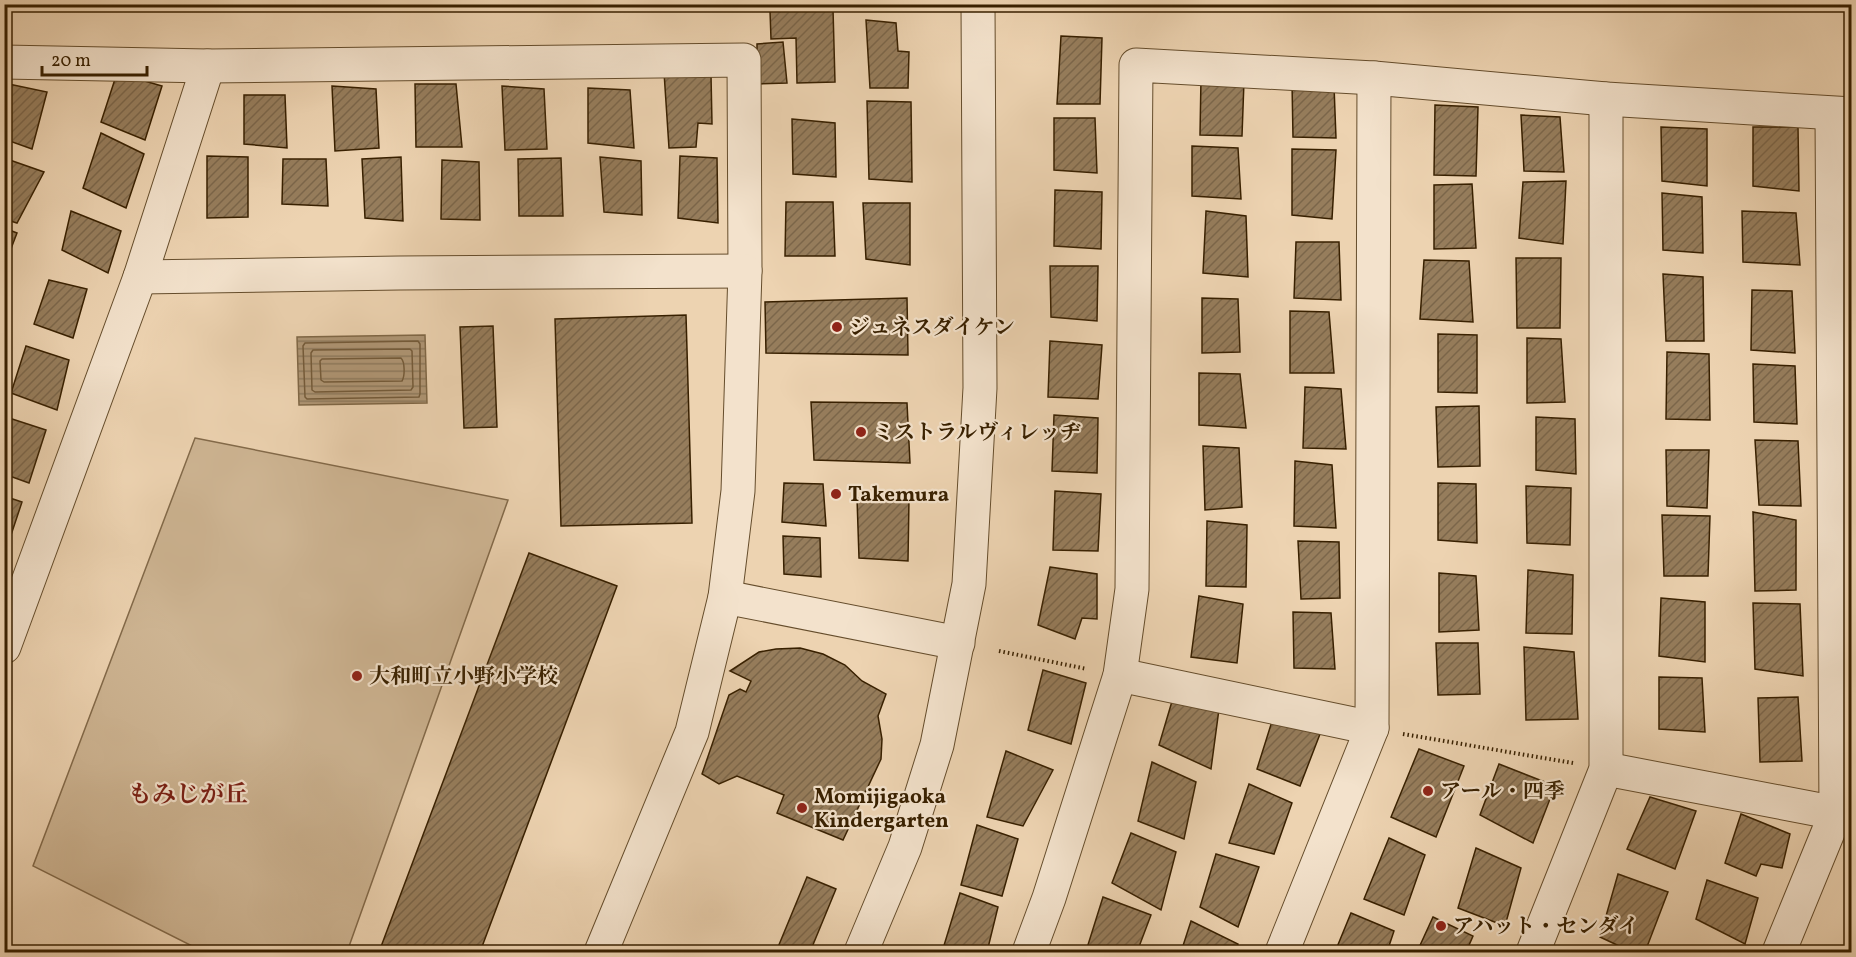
<svg xmlns="http://www.w3.org/2000/svg" width="1856" height="957" font-family="Vollkorn,'Noto Serif JP',serif">
	<style>
		.pitch { fill: #ceb593; stroke: #836a4a; stroke-width: 1.5 }
		.water { fill: url(#water-rules); stroke: #7f6746; stroke-width: 1.5 }
		.lines { fill: none; stroke-linecap: round; stroke-linejoin: round }
		.shore { stroke: #745b3a; stroke-width: 1.5 }
		.building { fill: url(#building-hatch); stroke: #382000; stroke-width: 1.5 }
		.minor-casing { stroke: #654d2c; stroke-width: 35 }
		.tertiary-casing { stroke: #654d2c; stroke-width: 35 }
		.path { stroke: #382000; stroke-width: 4; stroke-dasharray: 1.5 3; stroke-linecap: butt }
		.minor { stroke: #f3e2cc; stroke-width: 33 }
		.tertiary { stroke: #f3e2cc; stroke-width: 33 }
		.poi-dot { fill: #8f2418; stroke: #f3e2cc; stroke-width: 2 }
		.labels { text-anchor: middle; stroke-width: 4.5; stroke-linejoin: round; paint-order: stroke }
		.poi-label { font-size: 21px; font-weight: bold; fill: #382000; stroke: #f3e2cc; text-anchor: start }
		.quarter-label { font-size: 24px; font-weight: bold; fill: #7a1f14; stroke: #f3e2cc }
	</style>
	<defs>
		<pattern id="water-rules" width="6" height="5" patternUnits="userSpaceOnUse" patternTransform="scale(1.5)"><rect width="6" height="5" fill="#af9675"/><path d="M0 2.5h6" fill="none" stroke="#8f7a5e"/></pattern>
		<pattern id="building-hatch" width="6" height="6" patternUnits="userSpaceOnUse" patternTransform="scale(1.5)"><rect width="6" height="6" fill="#967d5c"/><path d="M-1 1l2-2M0 6l6-6M5 7l2-2" fill="none" stroke="#7b664a"/></pattern>
	</defs>
	<rect width="100%" height="100%" fill="#edd3b1"/>
	<filter id="stains"><feTurbulence type="fractalNoise" baseFrequency=".00333" numOctaves="4"/><feColorMatrix values="0 0 0 0 .2 0 0 0 0 .09 0 0 0 0 .02 0 0 0 .5 -.17"/></filter>
	<radialGradient id="worn" r=".72"><stop offset=".6" stop-color="#630" stop-opacity="0"/><stop offset="1" stop-color="#630" stop-opacity=".3"/></radialGradient>
	<path class="pitch" d="M195 438 508 500 347 952H204L33 866Z"/>
	<path class="water" d="M425 335 427 403 299 405 297 337Z"/>
	<g class="lines">
		<g class="shore">
			<path d="M418 341 420 344V394L419 397 307 399 305 397 303 346 305 343Z"/>
			<path d="M410 349 412 351 413 387 411 390 315 392 312 390 311 353 313 350Z"/>
			<path d="M401 358C405 362 405 376 402 381L324 382 321 380 320 361 322 359Z"/>
		</g>
	</g>
	<g class="building">
		<path d="M833 9 835 82 797 83 796 38 771 39 770 11Z"/>
		<path d="M866 20 896 23 898 51 909 52 908 88H870Z"/>
		<path d="M1061 36 1102 38 1100 104H1057Z"/>
		<path d="M783 42 787 83 757 84V44Z"/>
		<path d="M664 72 711 75 712 124 698 123 696 147 669 148Z"/>
		<path d="M117 73 162 86 145 140 101 122Z"/>
		<path d="M1201 78 1244 81 1242 136 1200 135Z"/>
		<path d="M4 83 47 92 32 149 4 139Z"/>
		<path d="M1292 83 1334 86 1336 138 1293 137Z"/>
		<path d="M415 84H456L462 147H416Z"/>
		<path d="M332 86 376 89 379 148 335 151Z"/>
		<path d="M502 86 544 89 547 149 505 150Z"/>
		<path d="M588 88 630 90 634 148 588 143Z"/>
		<path d="M244 95H285L287 148 244 144Z"/>
		<path d="M867 101 911 102 912 182 869 179Z"/>
		<path d="M1435 105 1478 107 1476 176 1434 175Z"/>
		<path d="M1521 115 1560 117 1564 172 1524 171Z"/>
		<path d="M1054 118H1095L1097 173 1054 170Z"/>
		<path d="M792 119 835 123 836 177 793 174Z"/>
		<path d="M1661 127 1707 129V186L1662 181Z"/>
		<path d="M1753 127H1798L1799 191 1753 186Z"/>
		<path d="M101 133 144 154 126 208 83 188Z"/>
		<path d="M1192 146 1238 148 1241 199 1192 196Z"/>
		<path d="M1292 149 1336 150 1332 219 1292 215Z"/>
		<path d="M207 156 248 157V217L207 218Z"/>
		<path d="M680 156 717 158 718 223 678 218Z"/>
		<path d="M401 157 403 221 365 218 362 159Z"/>
		<path d="M600 157 641 161 642 215 604 212Z"/>
		<path d="M4 158 44 172 17 223 4 219Z"/>
		<path d="M561 158 563 216H519L518 159Z"/>
		<path d="M283 159H326L328 206 282 204Z"/>
		<path d="M442 160 479 162 480 220 441 219Z"/>
		<path d="M1566 181 1563 244 1519 238 1523 182Z"/>
		<path d="M1472 184 1476 248 1434 249V185Z"/>
		<path d="M1055 190 1102 192 1101 249 1054 246Z"/>
		<path d="M1662 193 1702 197 1703 253 1663 250Z"/>
		<path d="M786 202H833L835 256H785Z"/>
		<path d="M863 203H910V265L866 259Z"/>
		<path d="M71 211 121 231 108 273 62 250Z"/>
		<path d="M1206 211 1246 216 1248 277 1203 273Z"/>
		<path d="M1742 211 1796 213 1800 265 1743 262Z"/>
		<path d="M4 228 17 233 4 267Z"/>
		<path d="M1296 242H1339L1341 300 1294 298Z"/>
		<path d="M1516 258H1561L1560 328H1517Z"/>
		<path d="M1424 260 1469 261 1473 322 1420 319Z"/>
		<path d="M1050 266H1098L1097 321 1051 317Z"/>
		<path d="M1663 274 1703 277 1704 341H1666Z"/>
		<path d="M49 280 87 289 73 338 34 324Z"/>
		<path d="M1752 290 1792 291 1795 353 1751 350Z"/>
		<path d="M907 298 908 355 766 353 765 302Z"/>
		<path d="M1202 298 1238 299 1240 352 1202 353Z"/>
		<path d="M1290 311 1329 312 1334 373H1290Z"/>
		<path d="M686 315 692 523 561 526 555 319Z"/>
		<path d="M493 326 497 427 464 428 460 327Z"/>
		<path d="M1438 334 1477 335V393L1438 392Z"/>
		<path d="M1527 338 1561 339 1565 402 1527 403Z"/>
		<path d="M1050 341 1102 345 1098 399 1048 397Z"/>
		<path d="M26 346 69 360 57 410 11 393Z"/>
		<path d="M1667 352 1709 354 1710 420 1666 419Z"/>
		<path d="M1753 364 1795 366 1797 424 1754 422Z"/>
		<path d="M1199 373 1240 374 1246 428 1199 425Z"/>
		<path d="M1305 387 1341 389 1346 449 1303 448Z"/>
		<path d="M811 402 907 403 910 463 814 460Z"/>
		<path d="M1479 406 1480 466 1438 467 1436 407Z"/>
		<path d="M1054 415 1098 418 1097 473 1052 471Z"/>
		<path d="M6 417 46 430 29 483 4 474Z"/>
		<path d="M1536 417 1575 419 1576 474 1536 470Z"/>
		<path d="M1755 440 1798 441 1801 506 1759 505Z"/>
		<path d="M1203 446 1239 448 1242 507 1205 510Z"/>
		<path d="M1666 450H1709L1707 508 1667 506Z"/>
		<path d="M1295 461 1332 465 1336 528 1294 526Z"/>
		<path d="M784 483 823 484 826 526 782 522Z"/>
		<path d="M1438 483 1476 484 1477 543 1438 540Z"/>
		<path d="M1526 486 1571 488 1570 545 1527 543Z"/>
		<path d="M1055 491 1101 494 1098 551 1053 550Z"/>
		<path d="M4 496 22 502 7 547 4 546Z"/>
		<path d="M857 498 909 499 908 561 859 558Z"/>
		<path d="M1753 512 1796 520V590L1755 591Z"/>
		<path d="M1662 515 1710 516 1708 576H1664Z"/>
		<path d="M1207 521 1247 525 1246 587 1206 586Z"/>
		<path d="M783 536 820 538 821 577 784 574Z"/>
		<path d="M1298 541 1339 542 1340 598 1301 599Z"/>
		<path d="M529 553 617 586 480 952H379Z"/>
		<path d="M1050 567 1097 574V619L1082 618 1075 639 1038 625Z"/>
		<path d="M1528 570 1573 575 1572 634 1526 633Z"/>
		<path d="M1439 573 1476 576 1479 630 1439 632Z"/>
		<path d="M1199 596 1243 604 1237 663 1191 657Z"/>
		<path d="M1661 598 1705 602V662L1659 656Z"/>
		<path d="M1753 603 1800 604 1803 676 1755 669Z"/>
		<path d="M1293 612 1331 613 1335 669 1294 668Z"/>
		<path d="M1436 643H1478L1480 694 1438 695Z"/>
		<path d="M1524 647 1574 652 1578 719 1526 720Z"/>
		<path d="M800 648 823 654 845 665 862 681 886 694 878 716 882 739 881 759 843 840 777 813 784 795 737 776 719 784 702 774 729 695 740 689 746 692 751 681 730 671 759 652 776 649Z"/>
		<path d="M1043 670 1086 683 1071 744 1028 730Z"/>
		<path d="M1659 677 1702 678 1705 732 1659 729Z"/>
		<path d="M1798 697 1802 761 1760 762 1758 698Z"/>
		<path d="M1173 698 1219 709 1211 769 1159 745Z"/>
		<path d="M1273 718 1320 734 1300 786 1257 769Z"/>
		<path d="M1419 749 1464 766 1436 837 1391 817Z"/>
		<path d="M1006 751 1053 770 1023 826 987 817Z"/>
		<path d="M1152 762 1196 782 1184 839 1138 821Z"/>
		<path d="M1499 764 1555 786 1533 843 1480 815Z"/>
		<path d="M1249 784 1292 803 1274 854 1229 843Z"/>
		<path d="M1650 797 1696 811 1675 869 1627 849Z"/>
		<path d="M1741 814 1790 834 1782 868 1761 864 1756 876 1725 863Z"/>
		<path d="M977 825 1018 839 1002 896 961 885Z"/>
		<path d="M1131 833 1176 852 1161 910 1112 883Z"/>
		<path d="M1389 838 1425 855 1404 915 1364 899Z"/>
		<path d="M1476 848 1521 868 1505 926 1458 908Z"/>
		<path d="M1216 854 1259 867 1238 927 1200 907Z"/>
		<path d="M1618 874 1668 892 1645 952H1632L1600 937Z"/>
		<path d="M807 877 836 889 810 952H776Z"/>
		<path d="M1707 880 1758 898 1745 944 1696 919Z"/>
		<path d="M960 893 998 907 987 952H942Z"/>
		<path d="M1103 897 1151 915 1137 952H1099L1087 948Z"/>
		<path d="M1351 913 1394 931 1387 952H1335Z"/>
		<path d="M1433 917 1473 936 1466 952H1417Z"/>
		<path d="M1191 921 1238 944 1234 952H1181Z"/>
	</g>
	<g class="lines">
		<g class="minor-casing">
			<g id="minor">
				<path d="M4 62 208 66 744 60 745 271 738 491 725 597 692 732 601 952"/>
				<path d="M140 277 399 273 745 271"/>
				<path d="M725 597 958 643"/>
				<path d="M4 647 140 277 208 66"/>
				<path d="M1120 675 1372 728"/>
				<path d="M1606 769 1836 813"/>
				<path d="M1029 952 1049 898 1120 675 1132 589 1136 65 1374 78 1606 99 1852 114"/>
				<path d="M1282 952 1372 728 1374 78"/>
				<path d="M1533 952 1606 769V99"/>
				<path d="M1779 952 1836 813 1832 114"/>
			</g>
		</g>
		<g class="tertiary-casing">
			<path id="tertiary" d="M861 952 905 847 937 745 969 584 980 388 978 4"/>
		</g>
		<g class="path">
			<path d="M999 651 1087 669"/>
			<path d="M1403 734 1573 763"/>
		</g>
		<use href="#minor" class="minor"/>
		<use href="#tertiary" class="tertiary"/>
	</g>
	<g class="poi-dot">
		<circle cx="837" cy="327" r="6"/>
		<circle cx="861" cy="432" r="6"/>
		<circle cx="836" cy="494" r="6"/>
		<circle cx="357" cy="676" r="6"/>
		<circle cx="1428" cy="791" r="6"/>
		<circle cx="802" cy="808" r="6"/>
		<circle cx="1441" cy="926" r="6"/>
	</g>
	<g class="labels">
		<g class="poi-label">
			<text x="849" y="334">ジュネスダイケン</text>
			<text x="873" y="439">ミストラルヴィレッヂ</text>
			<text x="848" y="501">Takemura</text>
			<text x="369" y="683">大和町立小野小学校</text>
			<text x="1440" y="798">アール・四季</text>
			<text x="814" y="803">Momijigaoka<tspan x="814" dy="24">Kindergarten</tspan></text>
			<text x="1453" y="933">アハット・センダイ</text>
		</g>
		<g class="quarter-label">
			<text x="188" y="802">もみじが丘</text>
		</g>
	</g>
	<rect width="1856" height="957" fill="none" stroke="#edd3b1" stroke-width="24"/>
	<rect x="6" y="6" width="1844" height="945" fill="none" stroke="#382000" stroke-width="3"/>
	<rect x="12" y="12" width="1832" height="933" fill="none" stroke="#382000" stroke-width="1.5"/>
	<path d="M42 66v9h105v-9" fill="none" stroke="#382000" stroke-width="3"/>
	<text x="51" y="66" font-size="18" fill="#382000" stroke="#f3e2cc" stroke-width="4.5" paint-order="stroke">20 m</text>
	<rect width="100%" height="100%" filter="url(#stains)"/>
	<rect width="100%" height="100%" fill="url(#worn)"/>
</svg>
